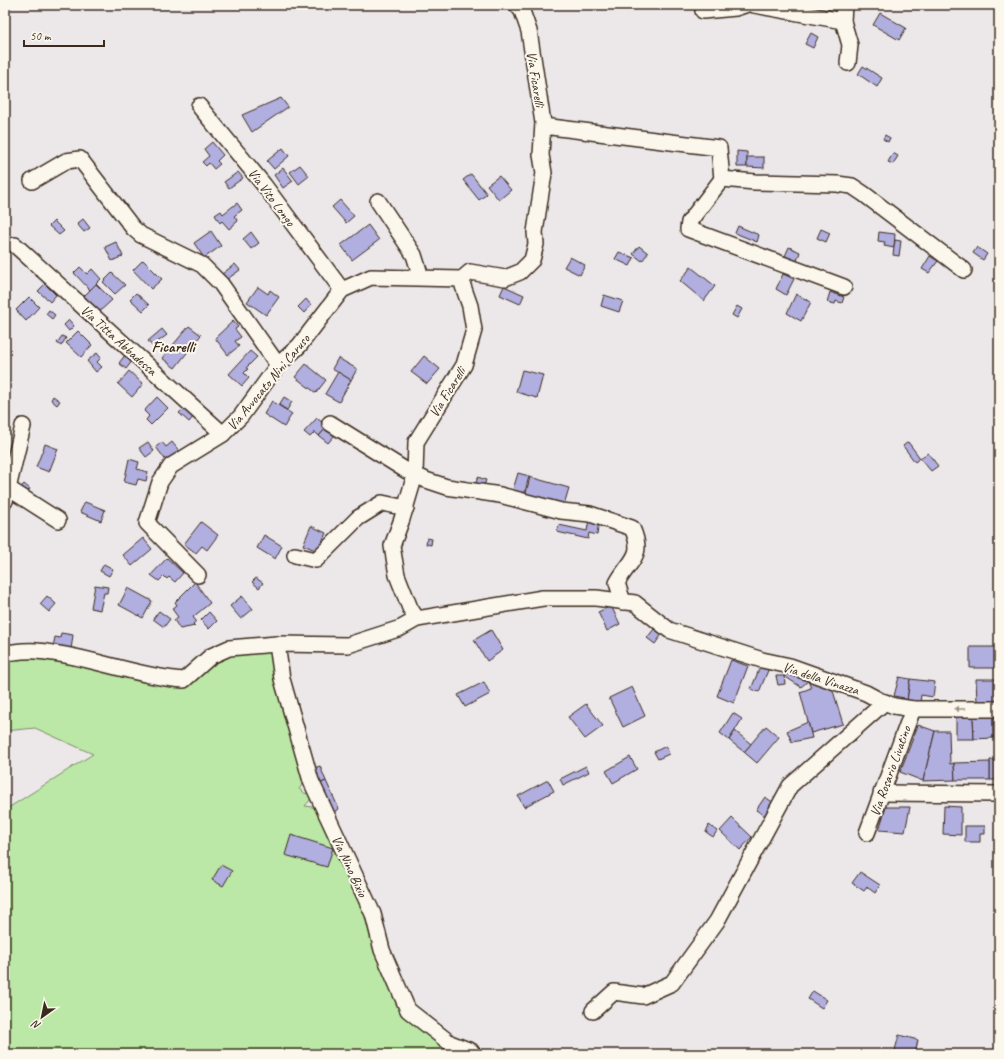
<svg xmlns="http://www.w3.org/2000/svg" width="1004" height="1059" font-family="Caveat,sans-serif">
	<style>
		.green { fill: #bbe8a6; stroke: #7b8962 }
		.building { fill: #b1aee0; stroke: #3b2a1e }
		.lines { fill: none; stroke-linecap: round; stroke-linejoin: round }
		.minor-casing { stroke: #3b2a1e; stroke-width: 18 }
		.minor { stroke: #fbf7ec; stroke-width: 15 }
		.oneway { fill: #9b9085 }
		.labels { text-anchor: middle; stroke-width: 4; stroke-linejoin: round; paint-order: stroke }
		.street-label { font-size: 14px; fill: #3b2a1e; stroke: #fbf7ec }
		.quarter-label { font-size: 16px; font-weight: bold; fill: #3b2a1e; stroke: #fbf7ec }
	</style>
	<rect width="100%" height="100%" fill="#ece8ea"/>
	<filter id="ink" filterUnits="userSpaceOnUse"><feTurbulence type="fractalNoise" baseFrequency=".025" numOctaves="2"/><feDisplacementMap in="SourceGraphic" scale="8" xChannelSelector="R" yChannelSelector="G"/><feConvolveMatrix kernelMatrix="1 2 1 2 8 2 1 2 1" color-interpolation-filters="sRGB"/></filter>
	<g filter="url(#ink)">
		<path class="green" d="M270 650 307 779 299 789 306 794 309 790 311 799 305 806 319 808 369 914 404 1012 468 1054H5V810L93 754 35 728 5 731V658C60 653 114 670 167 683L228 653Z"/>
		<g class="building">
			<path d="M802 5H818L816 14 801 10Z"/>
			<path d="M880 13 906 28 899 40 873 25Z"/>
			<path d="M811 33 818 37 813 48 805 44Z"/>
			<path d="M863 66 882 78 877 87 858 74Z"/>
			<path d="M281 98 288 107 252 132 242 115Z"/>
			<path d="M885 135 890 138 888 142 883 139Z"/>
			<path d="M212 142 223 155 217 161 220 164 214 169 209 163 206 166 202 162 209 156 204 149Z"/>
			<path d="M283 148 289 156 274 169 267 161Z"/>
			<path d="M737 151 747 152V167H737Z"/>
			<path d="M893 153 898 156 893 164 888 162Z"/>
			<path d="M747 157H764V168L747 167Z"/>
			<path d="M300 165 309 176 299 184 290 172Z"/>
			<path d="M283 168 293 181 283 188 274 175Z"/>
			<path d="M238 172 243 178 229 188 224 182Z"/>
			<path d="M471 174 487 194 479 200 463 180Z"/>
			<path d="M499 176 511 190 499 200 487 185Z"/>
			<path d="M340 200 354 216 346 223 332 207Z"/>
			<path d="M237 203 242 210 234 216 238 221 229 229 222 221 220 223 215 215 221 211 223 214Z"/>
			<path d="M83 219 90 228 84 232 77 224Z"/>
			<path d="M54 221 64 231 59 235 49 226Z"/>
			<path d="M368 225 379 240 352 260 341 245Z"/>
			<path d="M738 226 759 235 757 242 735 233Z"/>
			<path d="M821 229 830 233 826 242 817 238Z"/>
			<path d="M211 231 221 246 204 258 194 243Z"/>
			<path d="M251 232 259 243 251 249 243 239Z"/>
			<path d="M879 232 895 234 894 248 884 246 885 242 878 241Z"/>
			<path d="M895 240 901 241 899 256 893 255Z"/>
			<path d="M116 242 123 256 112 261 105 247Z"/>
			<path d="M639 246 648 253 642 261 633 254Z"/>
			<path d="M789 247 800 252 797 261 785 256Z"/>
			<path d="M977 247 987 254 983 260 973 253Z"/>
			<path d="M619 252 634 258 630 266 615 259Z"/>
			<path d="M930 256 938 261 929 273 922 269Z"/>
			<path d="M570 257 585 265 580 275 564 267Z"/>
			<path d="M143 260 162 279 151 289 133 270Z"/>
			<path d="M235 264 240 270 226 280 222 274Z"/>
			<path d="M80 267 87 274 92 269 101 279 90 290 74 273Z"/>
			<path d="M691 267 715 286 704 301 680 281Z"/>
			<path d="M112 273 125 285 115 294 103 282Z"/>
			<path d="M783 274 794 279 786 295 776 289Z"/>
			<path d="M45 284 56 295 50 302 38 291Z"/>
			<path d="M96 284 112 300 99 312 84 296Z"/>
			<path d="M504 286 524 295 520 304 500 295Z"/>
			<path d="M258 287 268 294 270 290 279 297 266 315 247 302Z"/>
			<path d="M830 292 844 297 842 303 836 301 835 304 827 302Z"/>
			<path d="M136 293 149 305 143 311 130 299Z"/>
			<path d="M796 294 811 302 801 321 787 313Z"/>
			<path d="M604 295 623 301 619 312 601 306Z"/>
			<path d="M29 297 39 307 26 321 16 310Z"/>
			<path d="M306 299 311 305 304 313 298 307Z"/>
			<path d="M737 306 742 309 737 318 732 315Z"/>
			<path d="M49 310 55 315 52 319 46 314Z"/>
			<path d="M69 320 74 326 69 331 64 325Z"/>
			<path d="M233 321 238 327 235 329 241 337 235 341 239 346 228 355 215 338Z"/>
			<path d="M189 326 201 335 175 368 162 358Z"/>
			<path d="M162 329 167 335 152 346 148 341Z"/>
			<path d="M78 331 92 345 81 357 66 343Z"/>
			<path d="M62 336 66 338 61 346 57 343Z"/>
			<path d="M250 351 257 357 246 368 248 369 244 373 249 378 242 386 229 374Z"/>
			<path d="M97 353 101 358 97 362 102 367 96 372 87 361Z"/>
			<path d="M126 354 133 360 126 369 119 363Z"/>
			<path d="M424 356 440 369 427 384 411 372Z"/>
			<path d="M338 358 357 369 351 380 332 369Z"/>
			<path d="M306 364 326 380 316 393 295 377Z"/>
			<path d="M522 370 543 375 537 398 516 392Z"/>
			<path d="M129 371 143 384 132 397 118 384Z"/>
			<path d="M338 372 351 380 339 402 325 394Z"/>
			<path d="M53 396 60 401 57 405 51 400Z"/>
			<path d="M157 397 168 408 151 425 146 420 149 416 144 411Z"/>
			<path d="M284 397 292 402 287 410 279 405Z"/>
			<path d="M272 401 292 414 284 427 264 414Z"/>
			<path d="M184 408 194 416 189 422 179 413Z"/>
			<path d="M317 418 327 427 319 436 315 432 310 437 304 432Z"/>
			<path d="M327 427 335 435 328 443 319 436Z"/>
			<path d="M148 442 154 451 146 457 139 448Z"/>
			<path d="M162 442 166 447 172 442 180 452 167 462 156 447Z"/>
			<path d="M908 442 920 458 915 462 903 446Z"/>
			<path d="M45 444 58 449 49 472 36 467Z"/>
			<path d="M928 453 938 466 931 471 920 458Z"/>
			<path d="M129 459 139 462 137 469 148 472 146 481 138 479 136 485 124 482Z"/>
			<path d="M518 473 529 476 524 496 512 493Z"/>
			<path d="M478 477 486 480 483 488 475 485Z"/>
			<path d="M530 477 569 488 563 508 525 497Z"/>
			<path d="M24 484 30 489 26 494 20 488Z"/>
			<path d="M85 502 105 510 101 521 80 512Z"/>
			<path d="M589 519 599 521 597 535 589 533 588 539 557 532 559 525 587 531Z"/>
			<path d="M201 522 218 535 207 550 202 546 196 553 184 544Z"/>
			<path d="M311 526 326 533 318 551 303 545Z"/>
			<path d="M264 535 282 546 275 559 257 548Z"/>
			<path d="M143 538 152 549 132 566 123 555Z"/>
			<path d="M427 538 432 539 431 545 426 544Z"/>
			<path d="M167 558 183 573 175 582 169 577 167 579 164 576 159 581 151 575Z"/>
			<path d="M104 564 113 569 109 576 100 571Z"/>
			<path d="M256 578 263 583 259 588 252 582Z"/>
			<path d="M195 582 210 603 193 617 196 621 193 624 195 626 180 629 174 620 178 617 172 609 177 605 175 602Z"/>
			<path d="M95 585 108 587 107 593H104L100 610 91 608Z"/>
			<path d="M128 588 152 601 143 618 119 605Z"/>
			<path d="M47 596 56 604 49 612 40 604Z"/>
			<path d="M242 596 253 609 241 619 230 606Z"/>
			<path d="M611 606 620 624 607 631 598 612Z"/>
			<path d="M159 611 170 619 164 627 153 619Z"/>
			<path d="M209 612 217 621 209 629 201 620Z"/>
			<path d="M654 629 662 634 655 644 647 638Z"/>
			<path d="M491 630 503 650 487 661 474 640Z"/>
			<path d="M61 633 73 635 71 650 53 647 55 637 60 638Z"/>
			<rect x="970" y="647" width="29" height="21"/>
			<path d="M731 660 748 666 734 703 717 696Z"/>
			<path d="M761 665 769 668 759 692 751 689Z"/>
			<path d="M789 670 808 681 801 687 784 676Z"/>
			<path d="M776 676H784L785 684 778 685Z"/>
			<path d="M899 677 910 679 907 701 904 700V698L894 696Z"/>
			<path d="M910 679 935 682 933 697 921 695 920 705 912 704V701H907Z"/>
			<path d="M976 679H999V701L977 702Z"/>
			<path d="M808 681 822 682 823 686 831 684 843 724 811 733 800 692 811 688Z"/>
			<path d="M484 682 490 694 465 707 458 695Z"/>
			<path d="M632 687 645 716 623 727 609 698Z"/>
			<path d="M586 704 603 726 585 739 568 717Z"/>
			<path d="M733 713 742 719 729 740 720 733Z"/>
			<path d="M956 716H973L974 739H956Z"/>
			<path d="M973 716H993V738L974 739Z"/>
			<rect x="993" y="716" width="6" height="22"/>
			<path d="M808 722 812 738 792 742 787 731Z"/>
			<path d="M918 725 935 731 923 781 900 772Z"/>
			<path d="M766 726 779 737 757 763 744 752Z"/>
			<path d="M735 731 751 744 744 752 729 740Z"/>
			<path d="M935 731H949L950 764 954 763 955 780 923 781Z"/>
			<path d="M666 746 669 754 658 759 654 752Z"/>
			<path d="M630 757 637 769 613 783 606 771Z"/>
			<path d="M990 760H999V783L998 780H990Z"/>
			<path d="M990 762V780H955L954 763Z"/>
			<path d="M320 766 326 781 319 784 314 768Z"/>
			<path d="M586 766 589 772 563 785 560 779Z"/>
			<path d="M548 780 554 791 524 807 518 796Z"/>
			<path d="M326 781 339 809 330 814 319 784Z"/>
			<path d="M765 797 774 803 765 816 756 810Z"/>
			<path d="M944 806 961 807V835L943 834Z"/>
			<path d="M886 807H910L905 832 879 830Z"/>
			<path d="M732 818 752 837 740 850 720 831Z"/>
			<path d="M709 825 717 831 713 837 706 832Z"/>
			<path d="M965 826H985V834H980V842H965Z"/>
			<path d="M291 835 333 848 327 867 285 855Z"/>
			<path d="M221 865 232 871 223 886 212 880Z"/>
			<path d="M860 872 880 885 875 893 867 887 864 891 852 883Z"/>
			<path d="M813 991 827 1000 822 1008 808 999Z"/>
			<path d="M899 1035 918 1040 915 1054H894Z"/>
		</g>
		<g class="lines">
			<g class="minor-casing">
				<g id="minor">
					<path d="M754 5 843 21"/>
					<path d="M844 5 843 21 850 45 848 63"/>
					<path d="M703 11 736 8 745 5"/>
					<path d="M199 106 264 185 342 290"/>
					<path d="M543 126 719 148 722 179 755 182 837 184 852 186 864 194 964 270"/>
					<path d="M722 179 689 222 688 229 844 287"/>
					<path d="M32 181 66 161 80 159 133 228 141 235 202 265 221 284 278 365"/>
					<path d="M378 201 414 255 421 277"/>
					<path d="M15 245 223 434"/>
					<path d="M330 423 407 471 426 480 447 487 500 495 561 511 590 514 632 528C645 557 630 559 617 583L623 602"/>
					<path d="M8 488 58 520"/>
					<path d="M5 501 23 426"/>
					<path d="M295 555 316 560 358 518 382 503 406 508"/>
					<path d="M198 575 147 523 160 482 171 466 223 434 241 416 278 365 299 346 342 290 371 277 462 279"/>
					<path d="M417 619 410 608 397 575 392 546 402 519 415 475 416 442 464 365 474 330 470 306 463 286 462 279 470 272 505 278 520 272 532 260 536 244 535 232 544 173 541 155 543 123 529 31 522 11 517 5"/>
					<path d="M277 644 282 679 311 781 373 914 382 950 408 1010 450 1043 471 1051 473 1054"/>
					<path d="M5 653C15 652 26 650 36 651 86 655 134 676 184 680L211 656 229 648 277 644 348 645 401 628 417 619 543 598H596L635 603 669 630 762 660 790 666 866 693 879 700 894 706 913 709H999"/>
					<path d="M881 793 999 794"/>
					<path d="M867 833 913 709"/>
					<path d="M593 1011 614 992 643 996 672 983 717 921 790 786 885 702"/>
				</g>
			</g>
			<use href="#minor" class="minor"/>
		</g>
		<defs><path id="oneway-solid" d="M-6-.8H1V-3.2L6.5 0L1 3.2V.8H-6Z"/></defs>
		<use class="oneway" href="#oneway-solid" transform="translate(960 709) rotate(-180)"/>
	</g>
	<g class="labels">
		<g class="street-label">
			<text transform="translate(536 79) rotate(81)" y="5">Via Ficarelli</text>
			<text transform="translate(272 197) rotate(53)" y="5">Via Vito Longo</text>
			<text transform="translate(119 340) rotate(42)" y="5">Via Titta Abbadessa</text>
			<text transform="translate(268 382) rotate(-50)" y="5">Via Avvocato Ninì Caruso</text>
			<text transform="translate(447 392) rotate(-58)" y="5">Via Ficarelli</text>
			<text transform="translate(821 678) rotate(18)" y="5">Via della Vinazza</text>
			<text transform="translate(890 771) rotate(-70)" y="5">Via Rosario Livatino</text>
			<text transform="translate(350 866) rotate(65)" y="5">Via Nino Bixio</text>
		</g>
		<g class="quarter-label">
			<text x="173" y="352">Ficarelli</text>
		</g>
	</g>
	<rect width="1004" height="1059" fill="none" stroke="#fbf7ec" stroke-width="20"/>
	<rect x="10" y="10" width="984" height="1039" fill="none" stroke="#3b2a1e" stroke-width="1.5" filter="url(#ink)"/>
	<g transform="translate(42 1017) rotate(213)" stroke="#fbf7ec" stroke-width="3" paint-order="stroke">
	<path d="M0-3L7 15L0 10L-7 15Z" fill="#3b2a1e"/>
	<text y="-6" font-size="11" font-weight="bold" text-anchor="middle" fill="#3b2a1e">N</text>
	</g>
	<path d="M24 40v6h80v-6" fill="none" stroke="#3b2a1e" stroke-width="2"/>
	<text x="30" y="40" font-size="12" fill="#3b2a1e" stroke="#fbf7ec" stroke-width="3" paint-order="stroke">50 m</text>
</svg>
